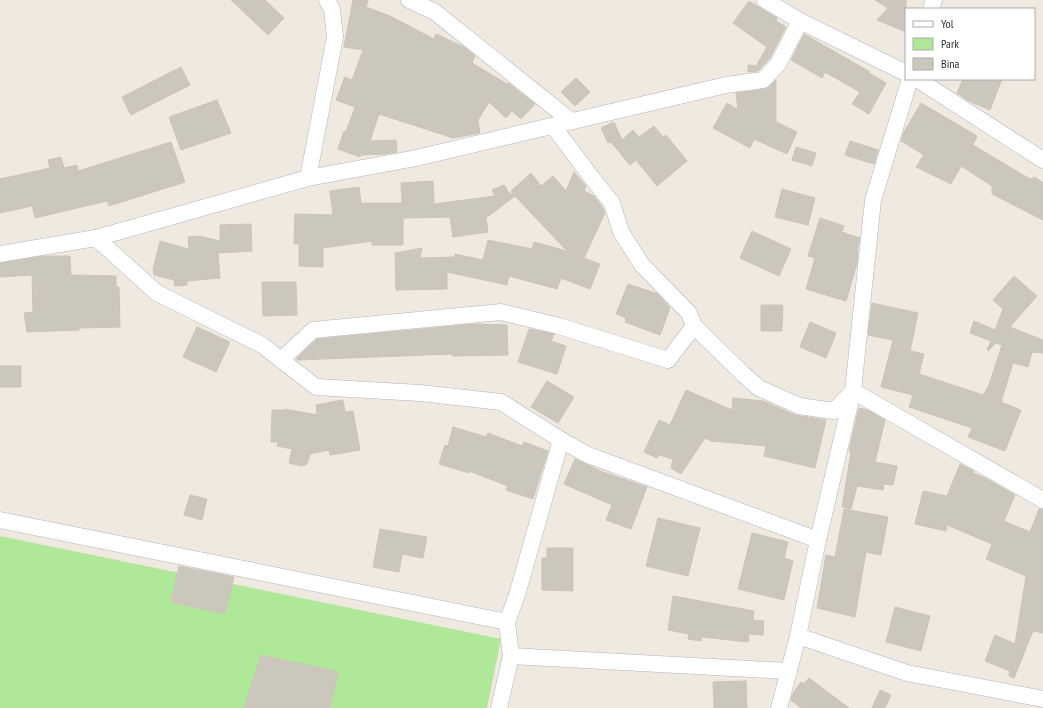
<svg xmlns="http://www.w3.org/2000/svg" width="1043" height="708" font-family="'PT Sans Narrow',sans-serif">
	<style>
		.green { fill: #afe899 }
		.building { fill: #cbc7bd; stroke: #cbc5b8 }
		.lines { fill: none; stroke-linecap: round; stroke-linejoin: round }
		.minor-casing { stroke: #b3b4c1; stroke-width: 17 }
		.minor { stroke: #fff; stroke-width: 16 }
	</style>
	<rect width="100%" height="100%" fill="#efe9df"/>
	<path class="green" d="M0 536 501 639 487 708H0Z"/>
	<g class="building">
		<path d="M231 0H265L284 18 268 35Z"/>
		<path d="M353 0H368L366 7 390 16 434 39 436 34 464 47 475 56 472 63 507 84 508 83 535 104 521 119 512 111 506 118 489 102 478 120 480 133 453 138 379 114 370 141 396 140 397 152 386 154 361 155 360 157 338 149 344 131 346 132 355 107 336 100 345 77 352 80 363 50 344 47Z"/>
		<path d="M875 0H906V32L877 20 888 8Z"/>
		<path d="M749 1 777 18 776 21 786 27 770 58 758 71 748 72V65L756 66 767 47 733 23Z"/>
		<path d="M804 34 870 72 869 73 886 83 869 114 852 104 860 92 825 72 822 78 791 60Z"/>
		<path d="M181 67 190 85 131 115 122 97Z"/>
		<path d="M576 78 590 92 575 106 561 92Z"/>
		<path d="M963 79H1002L990 110 969 101 957 93Z"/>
		<path d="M776 80V122L797 132 787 154 754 139 750 148 713 128 727 103 738 110 736 93 765 89 770 86Z"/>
		<path d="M217 100 231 133 181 150 169 117Z"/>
		<path d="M921 103 977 136 973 145 1023 175 1031 179 1035 177 1043 183V220L992 194V186L961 166 951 184 916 167 924 155 901 141 904 132Z"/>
		<path d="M614 122 622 140 633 130 639 137 654 126 663 137 666 135 687 161 657 186 636 160 630 165 611 142 608 143 601 128Z"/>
		<path d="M850 141 878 150 874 164 845 155Z"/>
		<path d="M171 142 185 182 109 206 107 201 35 218 32 206 0 213V179L50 168 48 160 61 157 64 168 77 165 78 171Z"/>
		<path d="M796 147 816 153 812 166 792 160Z"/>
		<path d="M574 172 586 186 584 191 594 196 603 208 605 213 584 258 600 264 590 289 561 278 557 289 509 276 507 285 447 272V289L396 290 395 253 422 248 420 258 455 257V254L483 260 488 240 532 249 534 242 567 251 515 196 486 218 488 232 453 237 450 217 403 218V245H372V241L323 248V267L299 266V244H294L295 214 333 215 330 191 359 187 361 203H402L401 183 433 181 434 204 495 196 492 190 504 185 510 194H513L511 191 531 173 541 186 553 176 566 191Z"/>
		<path d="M782 189 815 198 808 225 775 217Z"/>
		<path d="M820 218 844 226 842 232 860 238 857 251 858 252 857 263 846 301 806 289 815 258 808 256Z"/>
		<path d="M251 224 252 251 218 253 220 278 187 281V285L175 286 174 280 154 275 153 269 160 241 189 249 188 237 199 236 220 241V225Z"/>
		<path d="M752 231 791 249 779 276 740 258Z"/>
		<path d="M44 256H70L71 275 116 276V287H119L120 327 79 328V330L27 332 24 313 33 312 32 275 0 277V263Z"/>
		<path d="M1014 276 1037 296 1010 327 1043 340V353L1032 352 1028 367 1013 363 1001 402 1021 410 1005 451 968 437 972 428 909 407 913 395 881 387 893 340 868 335 872 303 918 313 910 351 924 354 919 374 983 395 989 385 1002 345 996 343 988 351 987 350 991 341 970 333 974 321 995 330 1003 309 993 300Z"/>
		<path d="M262 282H296L297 315 263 316Z"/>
		<path d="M628 284 658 294 670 308 660 335 625 322 626 318 616 314Z"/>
		<path d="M761 305H783L782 331H761Z"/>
		<path d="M810 322 836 333 826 358 800 347Z"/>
		<path d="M474 324 507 325 508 355 452 356V354L297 360V358L317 339Z"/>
		<path d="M197 327 230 342 216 372 183 357Z"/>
		<path d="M529 329 554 334 551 341 566 346 557 374 518 362Z"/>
		<rect x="0" y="366" width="21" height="21"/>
		<path d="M547 381 574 397 558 423 531 407Z"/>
		<path d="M686 390 732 410 733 398 763 401 795 415 826 420 815 468 764 456 766 446 711 441 705 438 681 474 671 468 673 459 659 455 657 458 644 452 659 420 670 425Z"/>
		<path d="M343 400 345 412 353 411 360 450 330 455 329 450 310 454 307 464 302 466 289 463 292 449 277 446 278 442H271L272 410H285V409L317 415 316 405Z"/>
		<path d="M859 408 868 410 885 420 875 462 897 466 893 485 884 484 883 490 857 486 851 509 842 507 851 452 849 451Z"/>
		<path d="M453 427 486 437 488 433 522 446 524 442 548 451 533 499 506 490 508 486 469 471V473L439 464 445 445 448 446Z"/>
		<path d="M575 459 603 472 647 487 631 529 606 520 612 505 564 484Z"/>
		<path d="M960 464 974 471 973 473 985 478 1015 495 1004 521 1030 532 1039 509H1043V633L1033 631 1014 678 1009 676 1010 671 985 661 995 635 1015 644 1026 576 986 559 992 544 947 525 946 531 915 524 923 491 947 496Z"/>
		<path d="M190 495 207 499 202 520 184 515Z"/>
		<path d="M844 509 888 517 881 555 866 552 855 617 817 608 826 555 835 557Z"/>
		<path d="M658 518 700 528 688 576 646 566Z"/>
		<path d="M380 529 427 537 423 558 402 554 399 572 373 567Z"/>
		<path d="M752 533 788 542 784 558 793 561 784 600 738 589Z"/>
		<path d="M547 548H573V591L542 590V558H547Z"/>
		<path d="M179 566 234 577 225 614 171 602Z"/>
		<path d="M673 596 754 611 753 620 764 621 763 635 749 634 748 642 702 637 701 641 688 639 689 634 668 630Z"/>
		<path d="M895 607 930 616 921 651 886 642Z"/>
		<path d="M261 655 338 672 330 708H244Z"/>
		<path d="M809 678 849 708H801L791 700 793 693 801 682 804 684Z"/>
		<path d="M746 681 747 708H714L713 682Z"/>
		<path d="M880 690 891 695 885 708H872Z"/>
	</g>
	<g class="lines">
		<g class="minor-casing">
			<g id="minor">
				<path d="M409 0 435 12 571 121"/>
				<path d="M765 0 800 21 906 73"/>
				<path d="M931 9 934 0"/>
				<path d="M917 79 1043 160"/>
				<path d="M308 178 335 37 332 9 327 0"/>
				<path d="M96 238 157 293 262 345 316 387 420 393 501 402 561 440 588 455 818 540"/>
				<path d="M0 254 96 238 308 178 416 158 726 85 763 80 778 64 800 21"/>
				<path d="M694 326 743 374 759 388 799 406 834 411 853 391 1043 500"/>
				<path d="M281 360 313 330 501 312 559 326 668 360 694 326 689 313 642 265 621 232 612 203 592 178 553 126"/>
				<path d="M0 520 507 622 517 595 561 440"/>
				<path d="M798 636 907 673 1043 699"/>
				<path d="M511 656 789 671"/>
				<path d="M499 708 511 656 507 622"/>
				<path d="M779 708 798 636 818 540 853 391 873 200 910 79"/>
			</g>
		</g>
		<use href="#minor" class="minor"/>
	</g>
	<rect x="905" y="8" width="130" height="72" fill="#ffffff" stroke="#ababab"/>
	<rect x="913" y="21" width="20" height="6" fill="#ffffff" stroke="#ababab"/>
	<text x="941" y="28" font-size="12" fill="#2d2d2d">Yol</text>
	<rect x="913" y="38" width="20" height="12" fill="#afe899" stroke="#ababab"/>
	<text x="941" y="48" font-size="12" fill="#2d2d2d">Park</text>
	<rect x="913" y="58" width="20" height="12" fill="#cbc7bd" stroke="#ababab"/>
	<text x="941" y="68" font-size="12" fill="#2d2d2d">Bina</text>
</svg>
